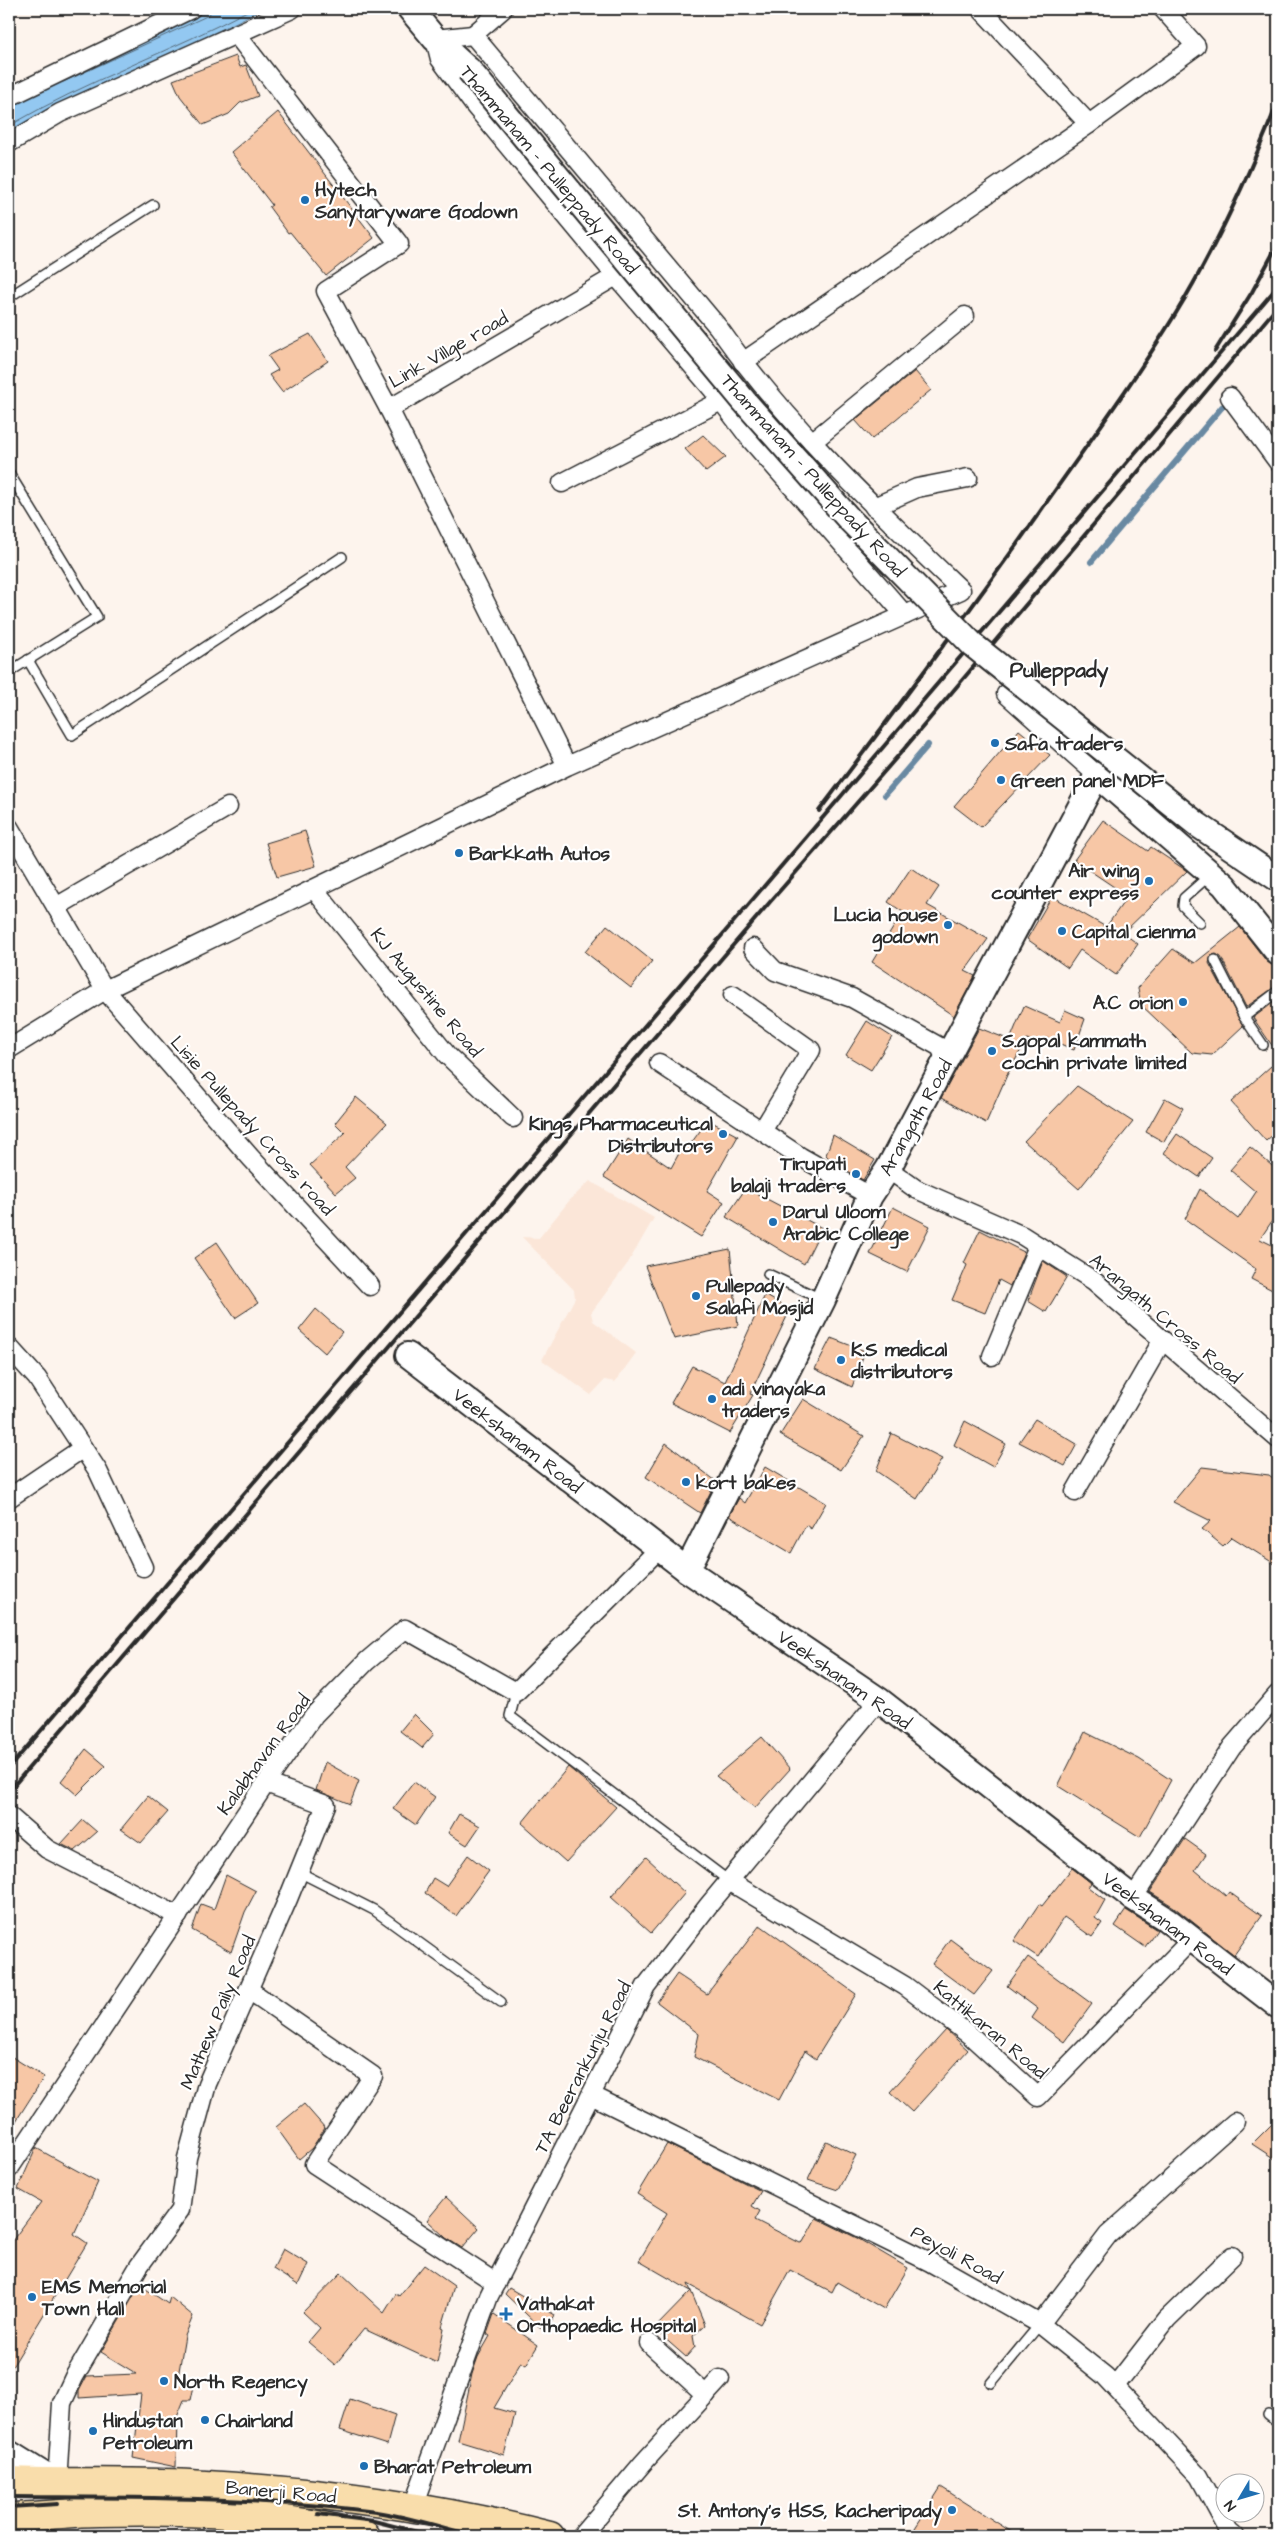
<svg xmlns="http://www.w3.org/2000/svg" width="1287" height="2545" font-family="'Architects Daughter',sans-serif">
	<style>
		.built { fill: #fbe6d8 }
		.water { fill: #93c8f1; stroke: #6989a2 }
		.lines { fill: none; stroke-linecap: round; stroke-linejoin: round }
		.shore { stroke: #556a7a; stroke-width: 1 }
		.stream { stroke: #6989a2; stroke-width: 6 }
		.building { fill: #f7c7a6; stroke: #2b2b2b }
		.lane-casing { stroke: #2b2b2b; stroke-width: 12 }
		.street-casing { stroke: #2b2b2b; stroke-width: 21 }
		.secondary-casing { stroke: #2b2b2b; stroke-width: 28 }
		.primary-casing { stroke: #2b2b2b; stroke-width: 31 }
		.lane { stroke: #fff; stroke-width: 9 }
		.street { stroke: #fff; stroke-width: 18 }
		.secondary { stroke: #fff; stroke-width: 24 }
		.primary { stroke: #f9ddab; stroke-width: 28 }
		.rail { stroke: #2b2b2b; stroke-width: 4 }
		.secondary-bridge-casing { stroke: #2b2b2b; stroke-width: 28; stroke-linecap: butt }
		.secondary-bridge { stroke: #fff; stroke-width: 24 }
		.poi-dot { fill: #1f6fb2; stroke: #fff; stroke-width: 2 }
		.labels { text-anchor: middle; stroke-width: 4.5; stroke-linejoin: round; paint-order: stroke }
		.street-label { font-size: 19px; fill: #2b2b2b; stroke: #fff }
		.poi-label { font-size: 19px; font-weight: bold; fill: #2b2b2b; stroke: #fff; text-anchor: start }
		.quarter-label { font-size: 21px; font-weight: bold; fill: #2b2b2b; stroke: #fff }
	</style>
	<rect width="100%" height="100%" fill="#fdf4ed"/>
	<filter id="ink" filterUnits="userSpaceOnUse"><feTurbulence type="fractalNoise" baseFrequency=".02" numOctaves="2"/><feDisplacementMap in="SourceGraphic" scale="10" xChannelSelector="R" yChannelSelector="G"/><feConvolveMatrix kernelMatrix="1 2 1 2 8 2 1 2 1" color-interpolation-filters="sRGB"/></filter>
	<g filter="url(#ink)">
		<path class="built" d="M590 1181 654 1218 628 1263 591 1313 593 1321 636 1353 615 1382 605 1380 591 1395 542 1360 575 1298 574 1290 522 1237 539 1238 569 1201Z"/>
		<path class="water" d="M212 9H262C179 53 90 85 9 132V105L41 86Z"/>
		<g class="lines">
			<g class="shore">
				<path d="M63 82 209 15 212 9"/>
				<path d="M9 126C86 81 172 51 251 9"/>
			</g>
			<g class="stream">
				<path d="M1091 562 1222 407"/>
				<path d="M885 795 928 745"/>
			</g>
		</g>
		<g class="building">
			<path d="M236 56 240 67 246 65 258 96 240 103 229 114 203 125 180 96 173 80Z"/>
			<path d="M278 112 374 238 326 276 290 232 288 233 269 207 272 205 231 152Z"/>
			<path d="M310 334 328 361 282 392 269 375 278 370 268 356Z"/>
			<path d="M915 371 931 390 872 439 855 420Z"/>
			<path d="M703 435 726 457 706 472 685 449Z"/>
			<path d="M1019 730 1050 755 981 827 954 806Z"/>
			<path d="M1103 820 1148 851 1151 847 1187 871 1123 933 1138 944 1116 975 1080 950 1068 968 1027 939 1052 896 1106 927 1125 900 1114 892 1117 889 1074 860Z"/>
			<path d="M305 831 316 866 277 877 266 843Z"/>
			<path d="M911 868 939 887 927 905 988 939 965 971 975 976 954 1016 872 962 903 912 888 902Z"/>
			<path d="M607 925 652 961 631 988 585 952Z"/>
			<path d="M1240 927 1267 962 1278 968V985L1246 1007 1221 957 1216 954 1212 955 1209 963 1243 1026 1212 1055 1192 1053 1141 1005 1138 988 1173 949 1195 963Z"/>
			<path d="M1278 999V1054L1253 1018Z"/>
			<path d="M1024 1006 1060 1022 1065 1010 1085 1019 1074 1050 1047 1038 1043 1046 1027 1039 1007 1075 986 1123 941 1098 979 1028 1010 1040Z"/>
			<path d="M867 1021 892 1037 871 1070 846 1055Z"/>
			<path d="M1271 1066 1278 1075V1130L1266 1141 1231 1102Z"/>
			<path d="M1077 1086 1133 1122 1079 1189 1024 1141Z"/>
			<path d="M356 1097 387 1123 345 1167 355 1178 336 1193 310 1165 345 1133 335 1123Z"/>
			<path d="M1165 1098 1183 1108 1164 1142 1146 1132Z"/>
			<path d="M708 1120 738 1136 707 1191 724 1202 701 1237 604 1177 628 1139 671 1168 683 1146H689Z"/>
			<path d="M1177 1134 1212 1158 1199 1177 1164 1153Z"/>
			<path d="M833 1135 875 1160 863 1180 834 1163 826 1155Z"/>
			<path d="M1250 1147 1278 1171V1212L1260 1239 1278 1248V1293L1251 1279 1256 1269 1185 1219 1200 1189 1238 1219 1256 1192 1230 1170Z"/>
			<path d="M746 1188 822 1228 804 1264 726 1217Z"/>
			<path d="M893 1207 930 1226 907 1272 870 1254Z"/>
			<path d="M980 1230 1024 1252 1010 1286 999 1280 985 1313 952 1300 967 1265 964 1263Z"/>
			<path d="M217 1242 258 1303 235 1318 194 1258Z"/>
			<path d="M730 1249 738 1326 674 1339 645 1266Z"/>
			<path d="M1043 1261 1067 1277 1046 1312 1028 1301Z"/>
			<path d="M765 1295 790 1310 750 1394 753 1395 730 1433 671 1403 692 1366 725 1382Z"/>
			<path d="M316 1309 342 1332 325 1353 299 1330Z"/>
			<path d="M831 1338 865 1351 852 1387 815 1369Z"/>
			<path d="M803 1399 864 1436 841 1470 780 1435Z"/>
			<path d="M1035 1419 1077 1444 1065 1466 1019 1442Z"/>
			<path d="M965 1421 1006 1444 993 1467 954 1445Z"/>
			<path d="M891 1433 942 1459 917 1499 876 1471Z"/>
			<path d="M666 1443 716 1481 700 1513 646 1477Z"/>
			<path d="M765 1467 826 1503 811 1529 806 1525 791 1553 729 1516 739 1498 745 1503Z"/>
			<path d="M1202 1467 1269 1475 1278 1482V1566L1232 1537 1223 1546 1202 1529 1211 1521 1173 1502Z"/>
			<path d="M414 1714 434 1734 422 1748 400 1731Z"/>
			<path d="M1085 1732 1139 1759 1171 1780 1140 1837 1058 1786Z"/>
			<path d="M762 1737 790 1769 755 1808 716 1776Z"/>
			<path d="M86 1749 106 1766 77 1795 61 1781Z"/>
			<path d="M325 1762 359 1781 350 1804 316 1790Z"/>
			<path d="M568 1767 616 1807 566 1862 522 1823Z"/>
			<path d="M414 1782 435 1797 416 1825 393 1809Z"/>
			<path d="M148 1796 168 1812 141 1843 121 1829Z"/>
			<path d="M459 1814 480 1826 467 1845 448 1833Z"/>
			<path d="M83 1820 97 1832 75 1851 61 1844Z"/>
			<path d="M1185 1839 1206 1854 1195 1870 1226 1896 1229 1892 1262 1916 1234 1955 1174 1907 1150 1892Z"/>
			<path d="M468 1855 489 1871 456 1916 425 1893 433 1878 446 1886Z"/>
			<path d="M646 1857 685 1893 651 1933 611 1897Z"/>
			<path d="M1072 1868 1091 1883 1088 1887 1105 1900 1095 1918 1102 1923 1092 1937 1064 1917 1038 1957 1014 1941 1039 1904 1042 1906Z"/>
			<path d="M226 1875 256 1891 245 1912 231 1952 192 1930 201 1904 214 1909Z"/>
			<path d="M1126 1910 1157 1930 1145 1947 1115 1926Z"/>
			<path d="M760 1925 856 1994 816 2059 805 2051 779 2100 694 2057 699 2034 657 2002 677 1974 707 1994Z"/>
			<path d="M950 1939 993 1971 974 1995 932 1964Z"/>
			<path d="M1028 1957 1092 2004 1064 2042 1032 2018 1038 2009 1007 1986Z"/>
			<path d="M946 2030 968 2050 912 2112 890 2092Z"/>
			<path d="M9 2055 44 2077 9 2132Z"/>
			<path d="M304 2104 325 2128 312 2148 299 2159 276 2127Z"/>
			<path d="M1278 2118V2161L1252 2144Z"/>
			<path d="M826 2141 856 2155 838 2190 808 2180Z"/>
			<path d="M667 2144 761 2191 752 2206 760 2211 755 2220 800 2243 803 2242 816 2218 857 2238 908 2268 884 2309 837 2282 832 2292 790 2270 760 2324 688 2284 705 2325 693 2336 695 2347 686 2357 654 2329 691 2291 639 2261 667 2213 637 2194Z"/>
			<path d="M36 2148 98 2182 74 2234 87 2243 9 2372V2245L41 2202 18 2189Z"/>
			<path d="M446 2197 479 2228 462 2248 446 2238 427 2220Z"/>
			<path d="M283 2249 308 2264 298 2285 273 2269Z"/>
			<path d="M424 2265 454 2286 442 2327 444 2328 437 2363 364 2329 335 2365 308 2342 320 2328 303 2312 341 2273 384 2313 396 2294 399 2296Z"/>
			<path d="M140 2285 168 2304 170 2297 193 2316 185 2336 178 2377 194 2386 191 2400H184L177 2417 176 2467 133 2458 141 2394 79 2398V2391L87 2376 137 2374 101 2352Z"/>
			<path d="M509 2288 555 2315 545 2332 505 2294Z"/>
			<path d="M494 2314 538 2345 526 2365 521 2362 494 2408 515 2414 504 2455 458 2441 472 2374 478 2357 490 2336 487 2334Z"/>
			<path d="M350 2399 395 2415 387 2445 340 2430Z"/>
			<path d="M941 2487 1018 2536H910Z"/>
		</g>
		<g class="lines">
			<g class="lane-casing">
				<g id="lane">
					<path d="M9 297 153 205"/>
					<path d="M9 473 97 617 9 672"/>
					<path d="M28 660 72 735 342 557"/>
					<path d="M1200 923 1183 906 1184 898 1211 874"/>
					<path d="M1215 960 1244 1017"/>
					<path d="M1263 1045 1244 1017 1278 991"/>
					<path d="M768 1274 823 1300"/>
					<path d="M516 1692 510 1716 729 1881"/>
					<path d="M299 1872 374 1910 501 2002"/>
					<path d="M991 2383 1040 2324"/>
					<path d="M1268 2415 1278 2423"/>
				</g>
			</g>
			<g class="street-casing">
				<g id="street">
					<path d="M981 9 1089 124"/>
					<path d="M236 34 399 244 326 291 389 409"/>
					<path d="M473 35 503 9"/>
					<path d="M9 97 191 9"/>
					<path d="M9 143 60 113 292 9"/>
					<path d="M616 276 713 390 751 440 905 615"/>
					<path d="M743 362 1089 124 1196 46 1163 9"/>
					<path d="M1230 397 1278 462"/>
					<path d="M812 442 965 316"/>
					<path d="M562 483 721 401"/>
					<path d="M874 507 917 488 968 478"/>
					<path d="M1006 694 1097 775"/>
					<path d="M9 827 105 990 9 1049"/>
					<path d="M314 889 447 1055 513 1118"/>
					<path d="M56 907 228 807"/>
					<path d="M753 948 775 971 852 998 940 1047 946 1059"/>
					<path d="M733 995 811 1050 762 1131"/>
					<path d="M659 1063 801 1157 870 1196"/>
					<path d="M888 1169 916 1189 1023 1236 1094 1281 1278 1439"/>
					<path d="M370 1286 251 1158 105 990 567 766 961 590C874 507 787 425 718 327L473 35 435 39 440 59 474 105 616 276 389 409 567 766"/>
					<path d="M9 1347 37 1378 98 1471 143 1567"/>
					<path d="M992 1356 1038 1246"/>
					<path d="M1075 1492 1162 1341"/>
					<path d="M9 1498 83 1448"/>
					<path d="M9 1816 47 1849 178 1916"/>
					<path d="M729 1881 905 1986 971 2036 1038 2097 1191 1940"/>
					<path d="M1133 1898 1232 1747 1278 1694"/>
					<path d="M249 1990 373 2076 314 2164 496 2283"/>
					<path d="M591 2095 930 2262 1040 2324 1105 2376 1199 2476 1229 2531 1235 2536"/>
					<path d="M9 2169 266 1783 314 1715 367 1661 405 1629 516 1692 659 1549"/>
					<path d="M1040 2324 1108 2235 1235 2122"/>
					<path d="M649 2343 706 2395"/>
					<path d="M1115 2386 1167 2319 1232 2256"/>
					<path d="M57 2483 62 2403 74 2377 139 2266 180 2210 187 2158 207 2084 288 1899 326 1805 266 1783"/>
					<path d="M413 2506 489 2296 646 1986 708 1906 879 1700"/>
					<path d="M581 2536 643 2463 720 2379"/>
				</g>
			</g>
			<g class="secondary-casing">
				<g id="secondary">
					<path d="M410 9 435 39 469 70"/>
					<path d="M408 1355 687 1570 879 1700 1133 1898 1166 1919 1278 2006"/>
					<path d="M687 1570 823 1300 870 1196 888 1169 1097 775 1224 885 1278 953"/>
					<path d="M9 2453 57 2483"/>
				</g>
			</g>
			<g class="primary-casing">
				<g id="primary">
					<path d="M9 2481C74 2484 140 2480 206 2485 324 2492 436 2507 550 2536"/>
					<path d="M9 2517C39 2517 70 2512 100 2512 188 2510 281 2513 366 2536"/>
				</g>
			</g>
			<use href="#lane" class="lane"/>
			<use href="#street" class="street"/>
			<use href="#secondary" class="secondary"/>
			<use href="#primary" class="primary"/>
			<g class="rail">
				<path d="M1215 351 1252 292 1278 244"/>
				<path d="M819 811C893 714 966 616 1037 516 1084 449 1133 383 1176 313 1217 246 1249 175 1278 102"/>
				<path d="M9 1768 1278 286"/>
				<path d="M9 1791 770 902 904 749 1278 306"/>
				<path d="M9 2497C131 2498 255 2496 376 2512 410 2517 443 2528 476 2536"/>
				<path d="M9 2507 58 2504"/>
				<path d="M318 2514 374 2521 433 2536"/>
			</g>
			<g class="secondary-bridge-casing">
				<path id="secondary-bridge" d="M469 70 744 401 849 519 974 646 1198 825 1278 879"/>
			</g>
			<use href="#secondary-bridge" class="secondary-bridge"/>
		</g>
	</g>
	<g class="poi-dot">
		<circle cx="305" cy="200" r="5"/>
		<circle cx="995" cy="743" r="5"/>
		<circle cx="1001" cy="780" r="5"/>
		<circle cx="459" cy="853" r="5"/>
		<circle cx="1149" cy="881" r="5"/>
		<circle cx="948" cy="925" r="5"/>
		<circle cx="1062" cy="931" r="5"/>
		<circle cx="1183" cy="1002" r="5"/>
		<circle cx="992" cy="1051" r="5"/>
		<circle cx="723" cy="1134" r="5"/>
		<circle cx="856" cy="1174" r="5"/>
		<circle cx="773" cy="1222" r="5"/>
		<circle cx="696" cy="1296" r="5"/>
		<circle cx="841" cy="1360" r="5"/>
		<circle cx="712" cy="1399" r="5"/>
		<circle cx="686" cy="1482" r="5"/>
		<circle cx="32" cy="2297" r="5"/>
		<path d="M503.5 2306.5h5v5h5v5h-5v5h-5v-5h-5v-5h5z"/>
		<circle cx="164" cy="2381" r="5"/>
		<circle cx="205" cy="2420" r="5"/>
		<circle cx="93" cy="2431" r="5"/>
		<circle cx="364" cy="2466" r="5"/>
		<circle cx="952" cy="2510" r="5"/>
	</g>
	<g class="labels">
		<g class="street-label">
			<text transform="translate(550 169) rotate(50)" y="7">Thammanam - Pulleppady Road</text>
			<text transform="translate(448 349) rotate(-30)" y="7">Link Villge road</text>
			<text transform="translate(814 475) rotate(48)" y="7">Thammanam - Pulleppady Road</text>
			<text transform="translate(427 992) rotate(50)" y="7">KJ Augustine Road</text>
			<text transform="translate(915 1117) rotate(-61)" y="7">Arangath Road</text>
			<text transform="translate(253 1125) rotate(48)" y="7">Lisie Pullepady Cross road</text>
			<text transform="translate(1166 1318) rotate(40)" y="7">Arangath Cross Road</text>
			<text transform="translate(518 1440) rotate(38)" y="7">Veekshanam Road</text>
			<text transform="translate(845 1679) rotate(35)" y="7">Veekshanam Road</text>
			<text transform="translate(263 1754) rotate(-54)" y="7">Kalabhavan Road</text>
			<text transform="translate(1168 1923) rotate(37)" y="7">Veekshanam Road</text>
			<text transform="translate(217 2012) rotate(-67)" y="7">Mathew Paily Road</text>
			<text transform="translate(991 2029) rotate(40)" y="7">Kattikaran Road</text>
			<text transform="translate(582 2067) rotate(-63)" y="7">TA Beerankunju Road</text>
			<text transform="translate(957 2254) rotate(29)" y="7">Peyoli Road</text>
			<text transform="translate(281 2491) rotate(5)" y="7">Banerji Road</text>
		</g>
		<g class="poi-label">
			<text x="315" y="196">Hytech<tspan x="315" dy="22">Sanytaryware Godown</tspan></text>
			<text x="1005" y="750">Safa traders</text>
			<text x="1011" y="787">Green panel MDF</text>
			<text x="469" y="860">Barkkath Autos</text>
			<text x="1139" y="877" text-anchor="end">Air wing<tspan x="1139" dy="22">counter express</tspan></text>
			<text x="938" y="921" text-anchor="end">Lucia house<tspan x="938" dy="22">godown</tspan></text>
			<text x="1072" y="938">Capital cienma</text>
			<text x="1173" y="1009" text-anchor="end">A.C orion</text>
			<text x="1002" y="1047">S.gopal kammath<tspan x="1002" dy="22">cochin private limited</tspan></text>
			<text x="713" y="1130" text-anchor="end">Kings Pharmaceutical<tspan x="713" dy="22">Distributors</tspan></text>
			<text x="846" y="1170" text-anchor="end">Tirupati<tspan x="846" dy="22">balaji traders</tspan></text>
			<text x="783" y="1218">Darul Uloom<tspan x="783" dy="22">Arabic College</tspan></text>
			<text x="706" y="1292">Pullepady<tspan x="706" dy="22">Salafi Masjid</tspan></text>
			<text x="851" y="1356">K.S medical<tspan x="851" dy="22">distributors</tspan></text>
			<text x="722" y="1395">adi vinayaka<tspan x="722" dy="22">traders</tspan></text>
			<text x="696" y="1489">kort bakes</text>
			<text x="42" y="2293">EMS Memorial<tspan x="42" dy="22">Town Hall</tspan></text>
			<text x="517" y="2310">Vathakat<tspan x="517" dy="22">Orthopaedic Hospital</tspan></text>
			<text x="174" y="2388">North Regency</text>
			<text x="103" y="2427">Hindustan<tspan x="103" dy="22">Petroleum</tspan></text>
			<text x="215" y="2427">Chairland</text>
			<text x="374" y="2473">Bharat Petroleum</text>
			<text x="942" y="2517" text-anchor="end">St. Antony's HSS, Kacheripady</text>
		</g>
		<g class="quarter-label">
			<text x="1059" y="677">Pulleppady</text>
		</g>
	</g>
	<rect width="1287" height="2545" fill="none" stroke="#fff" stroke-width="30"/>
	<rect x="15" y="15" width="1257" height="2515" fill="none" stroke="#2b2b2b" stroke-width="2" filter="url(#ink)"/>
	<g transform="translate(1240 2498) rotate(232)"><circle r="24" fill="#ffffff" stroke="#aaaaaa"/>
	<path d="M0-4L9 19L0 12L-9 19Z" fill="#1f6fb2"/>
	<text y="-8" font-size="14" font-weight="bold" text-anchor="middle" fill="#2b2b2b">N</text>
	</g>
</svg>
